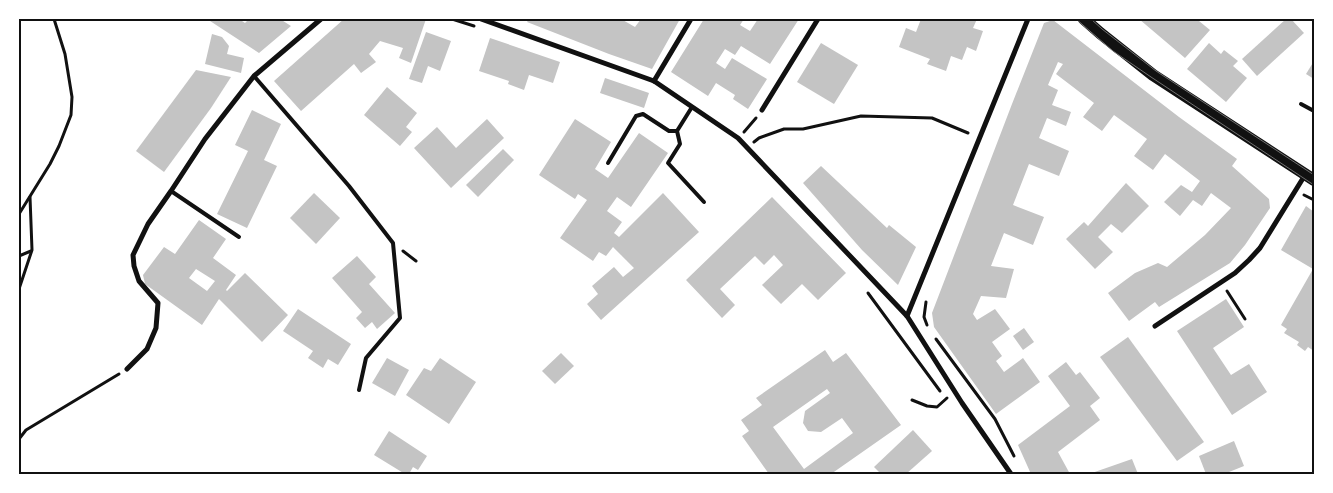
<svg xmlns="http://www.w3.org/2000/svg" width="1333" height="493" font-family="'Work Sans',sans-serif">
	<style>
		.building { fill: #c4c4c4; fill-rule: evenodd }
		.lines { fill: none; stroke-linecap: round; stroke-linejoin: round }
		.path { stroke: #111; stroke-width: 3 }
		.service { stroke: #111; stroke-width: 4 }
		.minor { stroke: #111; stroke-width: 5 }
		.primary { stroke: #111; stroke-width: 12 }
		.tram { stroke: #707070; stroke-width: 1 }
		.neatline { fill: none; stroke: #111; stroke-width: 2 }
	</style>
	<rect width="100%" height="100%" fill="#fff"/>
	<g class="building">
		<path d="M207 19H239L245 23 249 19H280L291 26 259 53Z"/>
		<path d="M344 19H426L411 63 399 58 403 48 380 41 369 54 376 62 361 73 354 64 301 111 274 81Z"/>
		<path d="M529 19H621L635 27 641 19H680L652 69 609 54 527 22Z"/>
		<path d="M704 19H744L740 25 750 31 758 19H799L770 64 741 46 735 55 725 49 716 63 725 69 732 58 767 79 748 109 733 99 735 95 716 83 708 96 671 72Z"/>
		<path d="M921 19H977L973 28 983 31 976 51 967 47 962 60 951 56 946 71 927 64 930 59 899 47 906 28 916 32Z"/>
		<path d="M1139 19H1203L1199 21 1210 30 1185 58Z"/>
		<path d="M1286 19H1291L1304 33 1257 76 1242 59Z"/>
		<path d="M1053 20 1179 117 1237 159 1232 166 1269 199 1270 208 1245 245 1230 263 1159 307 1155 302 1129 321 1108 293 1135 273 1158 263 1167 267 1205 235 1231 208 1211 193 1202 206 1193 200 1180 216 1164 202 1181 185 1192 192 1200 181 1165 154 1153 170 1134 156 1147 139 1114 115 1102 131 1083 117 1094 103 1056 74 1063 64 1058 62 1048 85 1058 90 1052 105 1071 112 1066 126 1047 118 1039 138 1069 151 1059 176 1029 164 1013 205 1044 217 1033 245 1004 233 991 266 1014 269 1006 298 981 296 973 314 977 320 995 309 1010 329 992 342 1002 356 996 361 1004 372 1023 358 1040 382 996 414 934 327 932 313 1012 104 1044 23Z"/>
		<path d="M426 32 451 41 440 71 428 66 422 83 409 79Z"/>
		<path d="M212 34 222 37 229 46 227 54 244 58 241 73 205 64Z"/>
		<path d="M490 38 560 62 553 83 529 75 524 90 508 84 509 81 479 71Z"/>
		<path d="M821 43 858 65 834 104 797 82Z"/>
		<path d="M1209 43 1221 54 1224 50 1238 61 1233 66 1247 78 1226 102 1187 69Z"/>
		<path d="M1314 61V79L1306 74Z"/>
		<path d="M196 70 231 77 211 108 164 172 136 151Z"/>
		<path d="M605 78 649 93 644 108 600 93Z"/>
		<path d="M387 87 417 113 406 127 412 132 400 146 364 115Z"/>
		<path d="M252 110 281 124 264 160 277 166 247 228 217 214 248 151 235 145Z"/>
		<path d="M487 119 504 138 451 188 414 148 437 127 456 148Z"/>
		<path d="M575 119 611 142 595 169 608 178 639 133 668 153 631 207 617 197 607 211 622 222 614 233 619 237 663 193 699 232 601 320 587 304 598 294 592 286 614 267 623 277 634 268 613 247 606 256 599 252 593 261 560 238 587 200 578 194 575 199 539 175Z"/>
		<path d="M503 149 514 160 478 197 466 185Z"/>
		<path d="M821 166 887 228 889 225 916 247 898 285 862 250 803 183Z"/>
		<path d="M1126 183 1149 206 1122 233 1111 224 1098 237 1113 252 1095 269 1066 239 1084 222 1088 226Z"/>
		<path d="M314 193 340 218 316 244 290 218Z"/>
		<path d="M772 197 846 273 818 300 802 284 781 304 762 285 783 265 774 255 764 265 755 256 720 289 735 305 722 318 686 280Z"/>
		<path d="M1306 206 1314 212V351L1308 347 1305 351 1297 345 1299 342 1284 333 1287 329 1281 325 1313 269 1281 250Z"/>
		<path d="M199 220 226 239 213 258 236 275 226 290 227 291 245 273 288 315 262 342 219 299 202 325 145 284 143 275 164 247 175 254ZM196 269 215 281 207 291 189 278Z"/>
		<path d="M357 256 376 277 369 284 395 313 377 329 372 322 365 328 356 318 362 312 332 278Z"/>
		<path d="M1226 299 1244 327 1213 348 1231 375 1249 364 1267 392 1232 415 1177 331Z"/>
		<path d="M298 309 351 344 338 365 328 359 323 368 308 358 313 351 283 331Z"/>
		<path d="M1024 328 1034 342 1023 350 1013 336Z"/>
		<path d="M1128 337 1204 442 1177 461 1100 357Z"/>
		<path d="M825 350 833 362 846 353 901 425 831 474H769L742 436 749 431 741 420 762 405 756 398ZM827 389 830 393 805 411 803 423 808 431 821 432 842 418 853 433 804 469 773 427Z"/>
		<path d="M561 353 574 366 555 384 542 371Z"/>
		<path d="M387 358 409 370 395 396 372 383Z"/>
		<path d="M440 358 476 382 449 424 406 395 424 368 431 371Z"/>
		<path d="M1066 362 1076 375 1080 372 1100 398 1090 406 1100 420 1058 452 1070 474H1031L1018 445 1070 406 1048 376Z"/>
		<path d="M913 430 932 451 906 474H881L874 467Z"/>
		<path d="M389 431 427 456 418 470 413 467 409 474H405L374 455Z"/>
		<path d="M1234 441 1244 466 1224 474H1206L1199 456Z"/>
		<path d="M1132 459 1138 474H1089Z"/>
	</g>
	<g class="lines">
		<g class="path">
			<path d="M452 19 474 26"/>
			<path d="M744 132 756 118"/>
			<path d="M754 142 759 138 784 129H803L861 116 932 118 968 133"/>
			<path d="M1304 195 1314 200"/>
			<path d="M19 214 50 164 59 146 71 115 72 97 65 54 54 19"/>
			<path d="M403 251 416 261"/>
			<path d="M19 256 31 251"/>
			<path d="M19 289 32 250 30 197"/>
			<path d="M1227 291 1245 319"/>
			<path d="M868 293 940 391"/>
			<path d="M926 302 924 317 927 325"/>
			<path d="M936 339 995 419 1014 456"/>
			<path d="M912 400 927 406 937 407 947 398"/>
			<path d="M19 439 26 430 119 374"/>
		</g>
		<g class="service">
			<path d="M254 76 349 186 393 243 400 318 366 358 359 390"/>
			<path d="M1301 104 1314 111"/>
			<path d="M677 131 680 144 668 163 704 202"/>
			<path d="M608 163 636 116 643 114 669 131H677L692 107"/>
			<path d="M171 191 239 237"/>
		</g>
		<g class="minor">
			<path d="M481 19 654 81 738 138 907 316 962 403 1011 474"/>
			<path d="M654 81 691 19"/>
			<path d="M762 110 818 19"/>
			<path d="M907 316 1028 19"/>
			<path d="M1155 326 1235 273 1249 260 1260 248 1305 175"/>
			<path d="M127 369 147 349 156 328 158 303 139 281 134 266 133 255 148 224 171 191 205 139 254 76 321 19"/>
		</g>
		<path class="primary" d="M1084 19 1100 33 1153 75 1314 180"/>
		<g class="tram">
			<path d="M1076 19 1113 51 1151 77 1314 185"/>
			<path d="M1091 19 1102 29 1156 71 1314 175"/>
		</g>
	</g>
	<rect width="1333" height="493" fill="none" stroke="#ffffff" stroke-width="40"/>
	<rect x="20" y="20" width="1293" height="453" class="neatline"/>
</svg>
